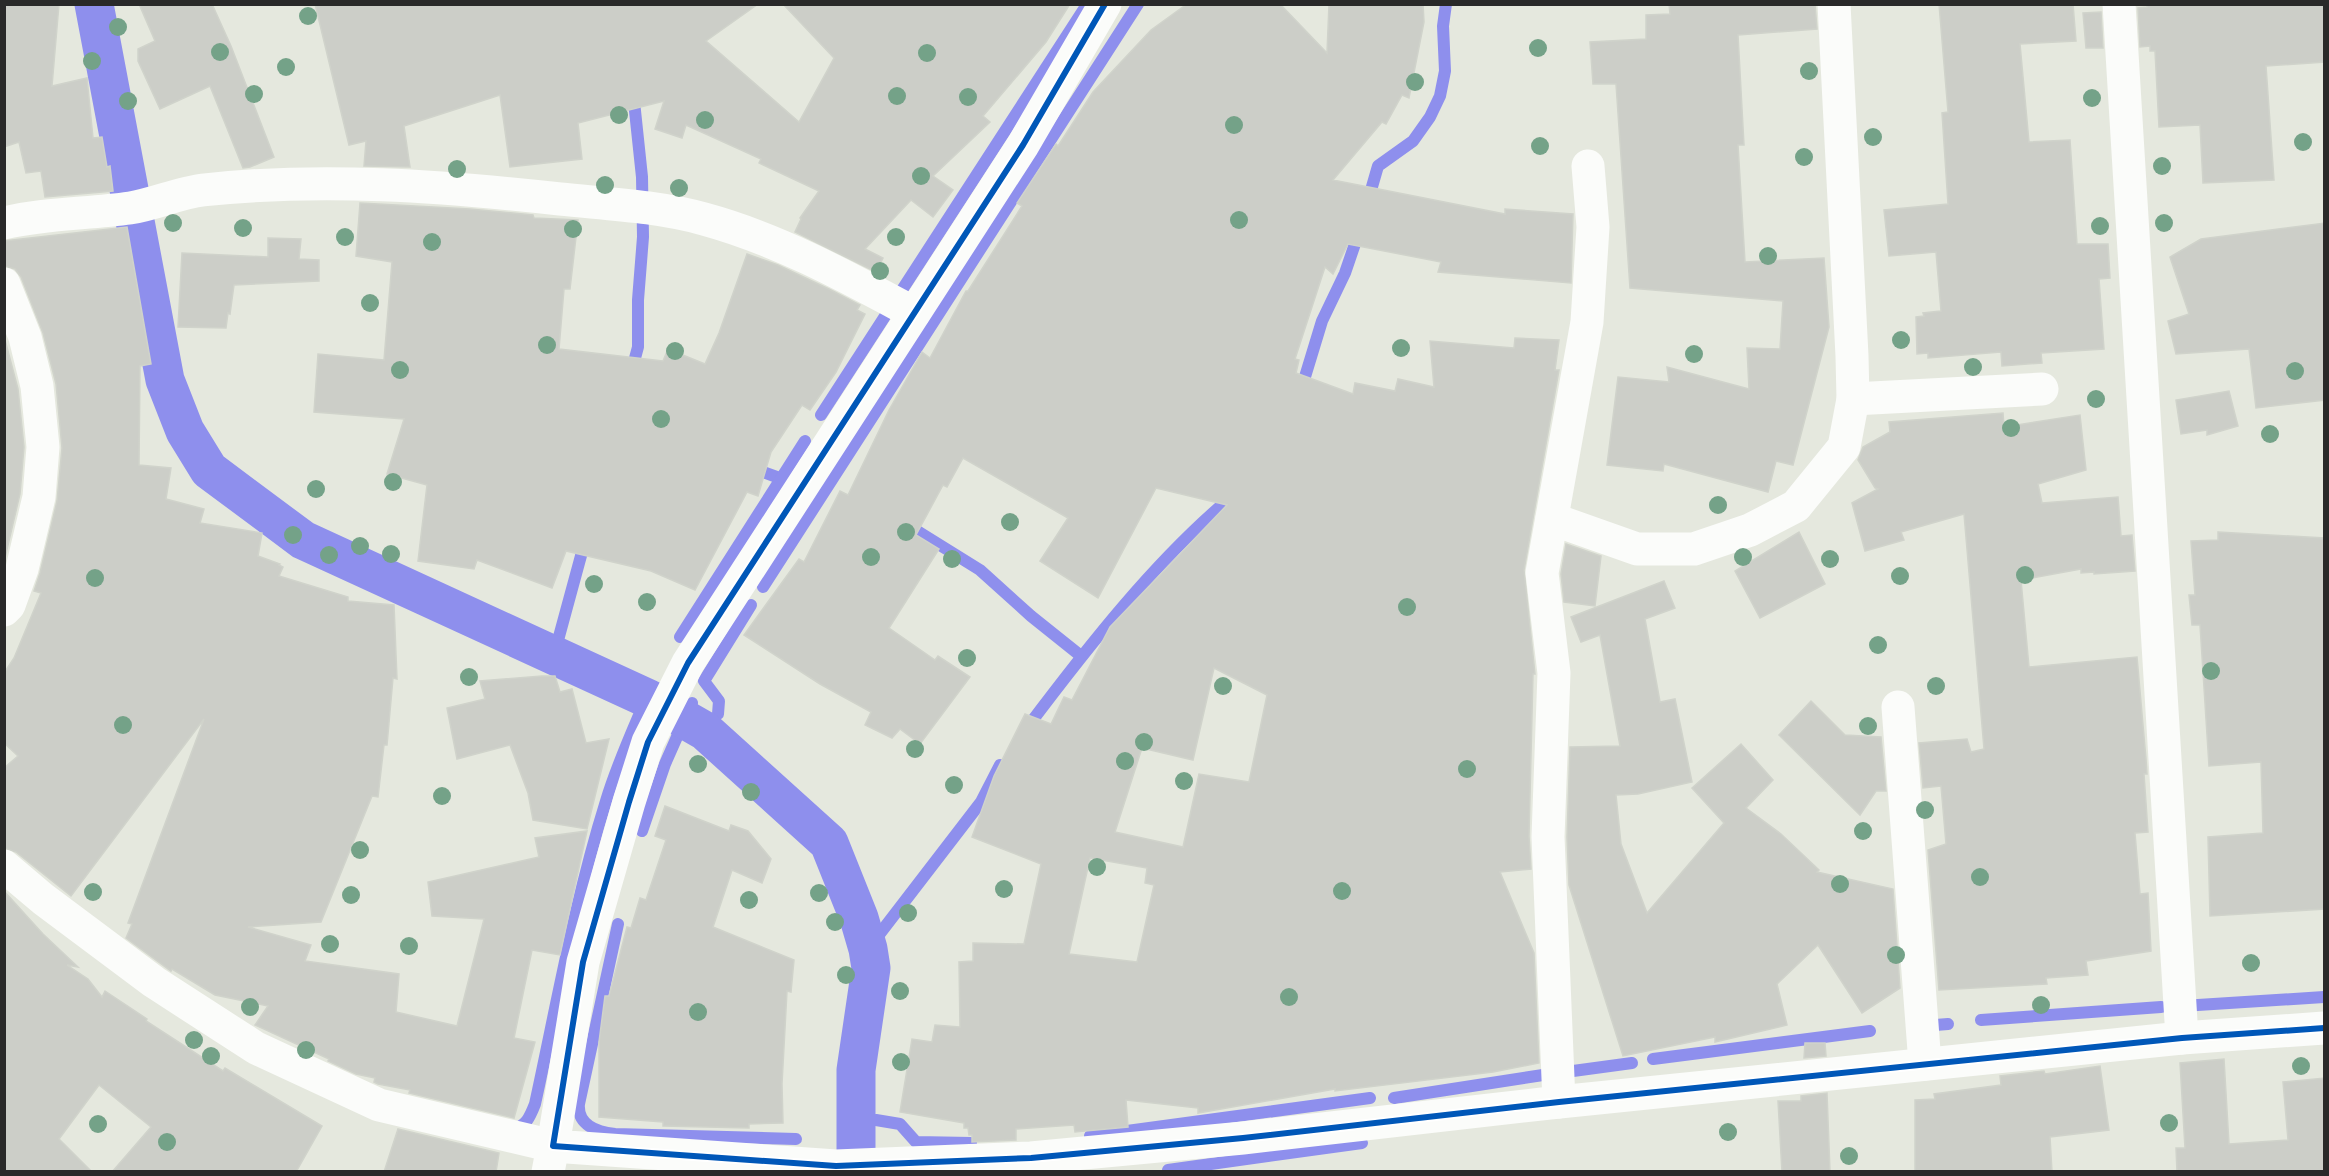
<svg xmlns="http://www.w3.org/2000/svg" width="2329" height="1176" font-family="Helvetica,sans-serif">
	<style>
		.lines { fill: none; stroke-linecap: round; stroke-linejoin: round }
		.stream { stroke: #8e8fed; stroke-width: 12 }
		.canal { stroke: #8e8fed; stroke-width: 39 }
		.building { fill: #cccec8; stroke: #d0d3cb; stroke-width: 1.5; fill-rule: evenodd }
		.street { stroke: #fbfcfa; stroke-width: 33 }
		.cycleway-casing { stroke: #fff; stroke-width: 10 }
		.cycleway { stroke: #0057b8; stroke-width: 6 }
		.tree { fill: #74a288 }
	</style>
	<rect width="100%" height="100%" fill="#e5e8de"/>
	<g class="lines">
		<g class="stream">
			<path d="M1367 204 1378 166 1413 141 1430 117 1440 96 1445 71 1443 26 1446 4"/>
			<path d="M631 373 638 347V300L643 237 642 177 633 92"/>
			<path d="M1301 390 1322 321 1345 273 1359 232"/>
			<path d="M821 415 1086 6"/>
			<path d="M749 467 785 480"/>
			<path d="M906 524 980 570 1031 616 1081 656"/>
			<path d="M763 587 1138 4"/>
			<path d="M680 637 805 441"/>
			<path d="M554 655 585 541"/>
			<path d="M718 714 719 701 704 681 751 605"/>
			<path d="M1026 729C1087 648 1157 558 1235 494"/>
			<path d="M642 831 665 764 692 703"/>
			<path d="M618 924 579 1104C577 1125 597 1132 615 1134L796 1139"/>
			<path d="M868 949 981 802 1000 765"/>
			<path d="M2182 1006 2324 997"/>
			<path d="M1981 1020 2161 1007"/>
			<path d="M1923 1026 1948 1024"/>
			<path d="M1653 1059 1870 1031"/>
			<path d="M1573 1071 1632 1063"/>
			<path d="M1394 1098 1556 1073"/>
			<path d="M876 1120 900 1124 916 1142 971 1143"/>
			<path d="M511 1130C526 1127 530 1117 535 1104 557 1003 575 900 606 801 617 764 633 730 648 694"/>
			<path d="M1090 1136 1370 1098"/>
			<path d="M1168 1170 1362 1143"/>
		</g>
		<path class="canal" d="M94 4 165 380 185 431 209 470 303 540 649 699 705 731 829 843 859 918 868 949 871 968 856 1070V1172"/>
	</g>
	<g class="building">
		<path d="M4 4H59L52 86 87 78 93 138 102 137 107 167 110 166 113 191 45 197 41 171 26 173 19 142 4 147Z"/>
		<path d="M139 4H212L231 46 274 157 250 167 243 168 210 86 160 109 138 61V49L155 41Z"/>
		<path d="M315 4H758L706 41 799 122 834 58 783 4H1070L1046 42 983 116 990 122 933 176 953 190 933 217 911 200 865 249 883 258 876 272 795 232 801 219 800 218 819 191 759 163 761 159 686 125 682 138 655 129 664 101 578 123 582 159 510 167 500 95 404 126 410 167 364 166 366 141 349 145Z"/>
		<path d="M1187 4H1280L1327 53 1329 4H1423L1424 22 1409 98 1402 95 1386 124 1382 122 1333 180 1505 214V209L1573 214 1571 283 1438 272 1441 262 1348 244 1333 274 1325 267 1295 359 1299 360 1296 373 1353 394 1355 383 1395 391 1398 379 1434 387 1430 341 1514 348 1515 338 1559 340 1555 370H1559L1524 570 1535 674H1533L1529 836 1531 869 1500 872 1534 953 1539 1063 1493 1072 1335 1091V1089L1198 1113V1108L1126 1100 1128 1127 1075 1132 1074 1125 1016 1129V1140L972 1142V1135H969L968 1128H964V1123L900 1112 912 1039 932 1042 935 1025 960 1027 959 962 973 961V943L1024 944 1041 864 972 837 994 776 1025 714 1051 724 1064 697 1072 700 1110 627 1227 505 1156 488 1098 598 1040 561 1068 518 963 458 947 487 943 485 916 535 939 549 889 628 935 660 938 656 970 677 920 744 900 729 892 738 865 725 871 712 820 684 744 635 799 559 804 562 840 491 848 495 889 410 922 352 930 358 966 291H968L1022 206 1017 203 1056 144 1058 146 1093 92 1151 30ZM1214 668 1267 695 1249 782 1199 774 1183 847 1115 832 1142 748 1193 760ZM1090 858 1147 868 1145 883 1154 885 1137 962 1069 954Z"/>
		<path d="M1669 4H1815L1817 29 1738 35 1744 145H1738L1745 262 1824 258 1829 327 1793 465 1776 461 1768 492 1664 464 1663 471 1607 465 1618 377 1669 382 1667 367 1749 389 1747 348 1780 349 1783 301 1630 288 1616 84H1593L1590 42 1646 39V15L1670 14Z"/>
		<path d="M1939 4H2073L2076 41 2020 44 2029 142 2070 140 2077 244H2108L2110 278 2099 279 2104 349 2041 353 2042 363 2002 366 2001 352 1928 358V353L1917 354 1916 317 1924 316 1923 313 1941 311 1936 252 1889 256 1884 210 1948 204 1942 113 1948 112Z"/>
		<path d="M2147 4H2325V62L2266 66 2274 180 2203 183 2200 125 2159 127 2155 51H2150V46L2140 47 2138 8 2147 7Z"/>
		<path d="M2101 12 2103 48H2086L2083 13Z"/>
		<path d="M360 203 470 209 533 215 534 218 578 220 570 289H564L559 349 663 361 668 349 705 364 719 333 747 254 778 265 829 289 860 305 857 310 865 314 836 372 810 410 802 405 771 452 758 496 747 492 695 590 651 571 566 551 552 588 477 560 474 569 418 561 427 485 387 474 404 419 314 412 318 354 384 360 392 262 356 256Z"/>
		<path d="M2325 223V400L2256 408 2249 349 2176 354 2168 321 2189 314 2170 257 2201 239Z"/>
		<path d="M127 227 151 364 140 366 139 465 171 468 166 499 204 509 200 523 262 533 258 556 280 564 279 565 283 567 279 576 348 597V601L394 605 397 679 393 678 387 745H384L378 797 372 796 321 922 248 927 311 945 305 961 399 974 396 1012 457 1026 484 919 432 916 428 882 539 857 535 838 587 831 560 955 532 950 514 1038 535 1042 514 1118 409 1093 410 1090 378 1084 374 1082 375 1078 356 1074 328 1061 329 1059 255 1025 268 1006 215 995 172 969 171 971 126 938 132 924 128 923 204 719 71 896 16 852 4 848V768L18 756 4 743V673L14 658 41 593 34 591 40 573 57 501 62 448 56 384 43 333 21 277 15 269 4 266V241Z"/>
		<path d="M268 238 301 239 299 259 319 260V281L234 285 230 314 228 313 226 328 178 327 182 253 268 257Z"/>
		<path d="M4 336 18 389 24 447 20 494 4 562Z"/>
		<path d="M2229 391 2238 426 2207 435V430L2181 434 2176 400Z"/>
		<path d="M2003 413 2004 427 2080 415 2086 470 2038 484 2042 503 2118 497 2121 536 2132 535 2135 571 2094 574V572L2081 573V569L2021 580 2029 667 2137 657 2146 759 2147 774H2144L2148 832 2135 833 2140 894 2148 893 2151 951 2086 961 2088 975 2046 978 2047 984 1939 990 1928 850 1946 844 1941 786 1923 788 1919 743 1967 739 1971 752 1984 749 1964 514 1901 532 1904 540 1865 551 1852 503 1878 489 1875 488 1858 460 1863 447 1890 432 1889 422Z"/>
		<path d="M1799 532 1825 584 1760 618 1735 571Z"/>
		<path d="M2218 532 2325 538V909L2210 916 2208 837 2263 833 2261 762 2209 766 2200 625H2192L2189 595H2195L2191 541 2218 540Z"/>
		<path d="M1566 544 1601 556 1595 606 1564 602 1561 574Z"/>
		<path d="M1664 581 1675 608 1645 619 1660 702 1675 699 1692 782 1638 794 1616 795 1621 844 1647 913 1724 823 1692 788 1741 744 1773 780 1746 808 1781 834 1819 870 1817 872 1893 889 1900 988 1862 1013 1818 945 1777 984 1787 1025 1715 1042V1037L1623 1056 1569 885 1567 837 1570 747 1620 746 1600 635 1581 642 1571 617Z"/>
		<path d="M542 676H555L560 692 572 689 586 743 609 739 587 829 533 820 528 793 510 745 457 759 447 708 485 699 480 681Z"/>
		<path d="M1811 701 1845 735 1881 737 1886 791H1876L1860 815 1779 735Z"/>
		<path d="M665 806 729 831 731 825 748 831 771 859 762 883 732 870 713 927 794 960 791 992 787 991 782 1084 783 1123 749 1124V1128L663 1126V1122L599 1117V1042L605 996H609L627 927 631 928 640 898 646 900 666 840 655 836Z"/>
		<path d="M4 891 43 934 78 967 67 965 88 979 102 997 105 991 147 1019 146 1021 223 1071 225 1068 322 1126 296 1172H112L151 1127 99 1085 59 1139 92 1172H4Z"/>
		<path d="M1805 1043H1825L1826 1056 1804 1058Z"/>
		<path d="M2224 1059 2229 1144 2288 1140 2283 1082 2325 1078V1172H2177L2176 1148H2185L2180 1063Z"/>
		<path d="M2100 1066 2109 1130 2050 1137 2052 1172H1915V1100L1935 1099 1934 1094 2001 1085 2000 1076 2044 1071 2045 1074Z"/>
		<path d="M1827 1093 1830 1172H1782L1778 1101H1801V1096Z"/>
		<path d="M398 1129 499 1153 496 1172H384Z"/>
	</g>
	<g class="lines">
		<g class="street">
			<path d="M1105 4 1023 145 688 663 648 742 629 802 583 962 553 1146 836 1166 1031 1158 1243 1138 1559 1102 2182 1038 2324 1028"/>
			<path d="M2119 4 2182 1038"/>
			<path d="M4 223C46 213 88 214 130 208 155 204 179 193 203 190 322 177 442 186 560 199 608 204 657 206 704 219 778 239 847 277 914 313"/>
			<path d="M4 284 25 337 37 386 43 447 39 497 22 569 9 605 4 610"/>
			<path d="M1853 399 2042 389"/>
			<path d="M1552 519 1637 549H1694L1750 530 1796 506 1844 447 1853 399 1852 356 1834 4"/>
			<path d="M1898 707 1925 1064"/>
			<path d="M4 866 43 899 154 982 256 1048 379 1105 553 1146 548 1172"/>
			<path d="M1559 1102 1548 837 1554 673 1542 573 1587 322 1593 227 1588 166"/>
		</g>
		<g class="cycleway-casing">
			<path id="cycleway" d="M1105 4 1023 145 688 663 648 742 629 802 583 962 553 1146 836 1166 1031 1158 1243 1138 1559 1102 2182 1038 2324 1028"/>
		</g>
		<use href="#cycleway" class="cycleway"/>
	</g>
	<g class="tree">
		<circle cx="308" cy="16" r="9"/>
		<circle cx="118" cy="27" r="9"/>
		<circle cx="1538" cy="48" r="9"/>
		<circle cx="220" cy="52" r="9"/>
		<circle cx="927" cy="53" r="9"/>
		<circle cx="92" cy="61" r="9"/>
		<circle cx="286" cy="67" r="9"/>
		<circle cx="1809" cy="71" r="9"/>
		<circle cx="1415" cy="82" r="9"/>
		<circle cx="254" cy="94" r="9"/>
		<circle cx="897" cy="96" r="9"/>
		<circle cx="968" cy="97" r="9"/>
		<circle cx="2092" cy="98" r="9"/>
		<circle cx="128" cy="101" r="9"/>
		<circle cx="619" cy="115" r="9"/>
		<circle cx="705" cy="120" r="9"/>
		<circle cx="1234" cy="125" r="9"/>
		<circle cx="1873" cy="137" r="9"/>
		<circle cx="2303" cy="142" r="9"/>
		<circle cx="1540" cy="146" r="9"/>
		<circle cx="1804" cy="157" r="9"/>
		<circle cx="2162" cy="166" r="9"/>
		<circle cx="457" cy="169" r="9"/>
		<circle cx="921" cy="176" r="9"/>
		<circle cx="605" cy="185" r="9"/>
		<circle cx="679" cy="188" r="9"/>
		<circle cx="1239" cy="220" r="9"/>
		<circle cx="173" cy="223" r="9"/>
		<circle cx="2164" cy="223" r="9"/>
		<circle cx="2100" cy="226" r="9"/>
		<circle cx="243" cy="228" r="9"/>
		<circle cx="573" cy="229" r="9"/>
		<circle cx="345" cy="237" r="9"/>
		<circle cx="896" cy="237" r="9"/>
		<circle cx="432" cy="242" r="9"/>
		<circle cx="1768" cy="256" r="9"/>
		<circle cx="880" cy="271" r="9"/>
		<circle cx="370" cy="303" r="9"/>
		<circle cx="1901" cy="340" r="9"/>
		<circle cx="547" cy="345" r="9"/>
		<circle cx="1401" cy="348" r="9"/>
		<circle cx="675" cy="351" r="9"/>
		<circle cx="1694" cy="354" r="9"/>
		<circle cx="1973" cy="367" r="9"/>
		<circle cx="400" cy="370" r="9"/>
		<circle cx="2295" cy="371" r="9"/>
		<circle cx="2096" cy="399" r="9"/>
		<circle cx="661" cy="419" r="9"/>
		<circle cx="2011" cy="428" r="9"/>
		<circle cx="2270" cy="434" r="9"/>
		<circle cx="393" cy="482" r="9"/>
		<circle cx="316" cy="489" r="9"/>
		<circle cx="1718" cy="505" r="9"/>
		<circle cx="1010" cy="522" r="9"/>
		<circle cx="906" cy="532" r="9"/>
		<circle cx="293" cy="535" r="9"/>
		<circle cx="360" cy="546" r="9"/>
		<circle cx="391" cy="554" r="9"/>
		<circle cx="329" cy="555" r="9"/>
		<circle cx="871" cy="557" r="9"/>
		<circle cx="1743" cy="557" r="9"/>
		<circle cx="952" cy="559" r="9"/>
		<circle cx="1830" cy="559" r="9"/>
		<circle cx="2025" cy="575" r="9"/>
		<circle cx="1900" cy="576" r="9"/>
		<circle cx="95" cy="578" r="9"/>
		<circle cx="594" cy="584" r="9"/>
		<circle cx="647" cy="602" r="9"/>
		<circle cx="1407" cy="607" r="9"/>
		<circle cx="1878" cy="645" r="9"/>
		<circle cx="967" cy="658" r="9"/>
		<circle cx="2211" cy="671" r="9"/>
		<circle cx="469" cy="677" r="9"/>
		<circle cx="1223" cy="686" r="9"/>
		<circle cx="1936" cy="686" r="9"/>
		<circle cx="123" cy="725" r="9"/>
		<circle cx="1868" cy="726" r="9"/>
		<circle cx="1144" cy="742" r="9"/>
		<circle cx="915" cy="749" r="9"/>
		<circle cx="1125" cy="761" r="9"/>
		<circle cx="698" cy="764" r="9"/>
		<circle cx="1467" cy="769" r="9"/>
		<circle cx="1184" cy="781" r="9"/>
		<circle cx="954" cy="785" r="9"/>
		<circle cx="751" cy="792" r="9"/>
		<circle cx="442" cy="796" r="9"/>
		<circle cx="1925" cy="810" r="9"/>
		<circle cx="1863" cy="831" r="9"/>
		<circle cx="360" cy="850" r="9"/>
		<circle cx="1097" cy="867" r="9"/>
		<circle cx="1980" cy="877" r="9"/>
		<circle cx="1840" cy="884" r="9"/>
		<circle cx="1004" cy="889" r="9"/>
		<circle cx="1342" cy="891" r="9"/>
		<circle cx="93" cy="892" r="9"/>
		<circle cx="819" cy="893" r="9"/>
		<circle cx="351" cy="895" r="9"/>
		<circle cx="749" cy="900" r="9"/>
		<circle cx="908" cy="913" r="9"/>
		<circle cx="835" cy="922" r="9"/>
		<circle cx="330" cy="944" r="9"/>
		<circle cx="409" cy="946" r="9"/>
		<circle cx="1896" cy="955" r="9"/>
		<circle cx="2251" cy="963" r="9"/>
		<circle cx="846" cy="975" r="9"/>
		<circle cx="900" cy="991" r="9"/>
		<circle cx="1289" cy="997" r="9"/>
		<circle cx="2041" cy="1005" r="9"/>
		<circle cx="250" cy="1007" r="9"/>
		<circle cx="698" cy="1012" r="9"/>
		<circle cx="194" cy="1040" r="9"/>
		<circle cx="306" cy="1050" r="9"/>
		<circle cx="211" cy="1056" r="9"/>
		<circle cx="901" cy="1062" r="9"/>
		<circle cx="2301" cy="1066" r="9"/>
		<circle cx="2169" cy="1123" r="9"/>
		<circle cx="98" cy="1124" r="9"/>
		<circle cx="1728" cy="1132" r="9"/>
		<circle cx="167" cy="1142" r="9"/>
		<circle cx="1849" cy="1156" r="9"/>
	</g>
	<rect width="2329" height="1176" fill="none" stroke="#292929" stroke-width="12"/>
</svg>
